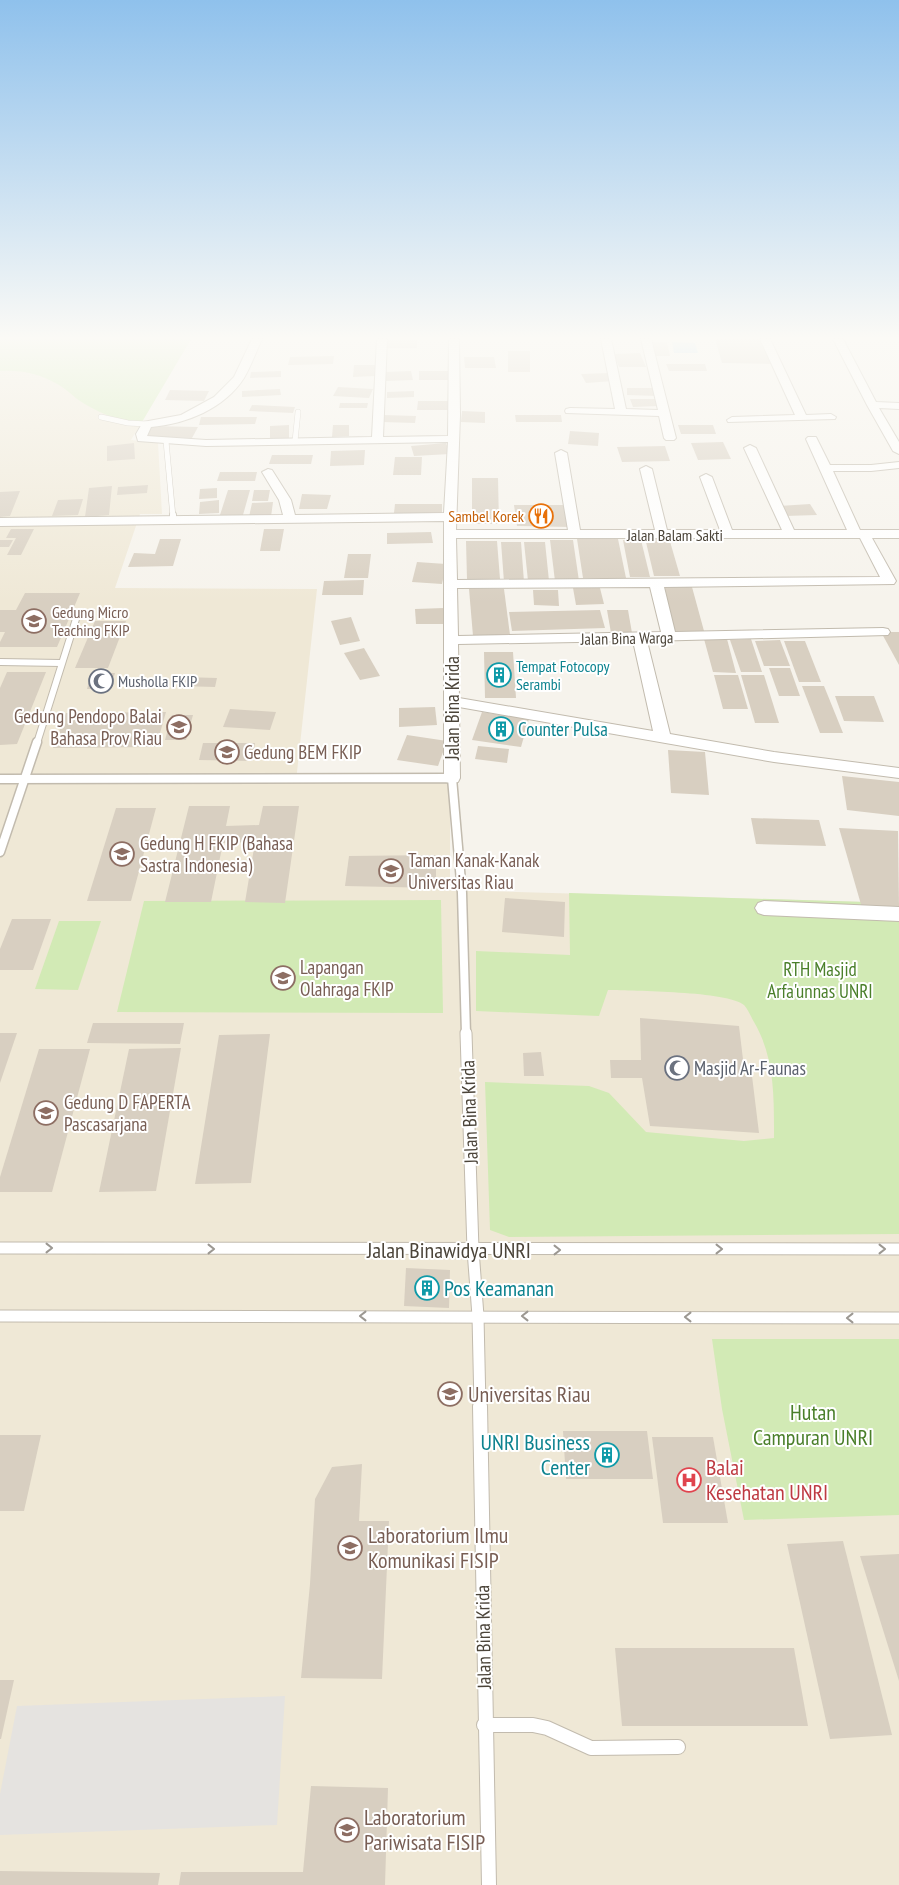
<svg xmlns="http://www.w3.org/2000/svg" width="899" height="1885" font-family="'PT Sans Narrow',sans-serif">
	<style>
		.education { fill: #efe8d6 }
		.green { fill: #d2eab5 }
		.parking { fill: #e5e3e0 }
		.water { fill: #a9d4f2 }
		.building { fill: #d8cfc1 }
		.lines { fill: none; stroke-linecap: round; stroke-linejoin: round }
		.service-far4-casing { stroke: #c2bbae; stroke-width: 6 }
		.service-far3-casing { stroke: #c2bbae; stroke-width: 8 }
		.service-far2-casing { stroke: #c2bbae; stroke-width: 11 }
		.service-far1-casing { stroke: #c2bbae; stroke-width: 13 }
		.service-casing { stroke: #c2bbae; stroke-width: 16 }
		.minor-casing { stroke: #c2bbae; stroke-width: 2 }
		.service-far4 { stroke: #fff; stroke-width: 5 }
		.service-far3 { stroke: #fff; stroke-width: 6 }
		.service-far2 { stroke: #fff; stroke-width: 8 }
		.service-far1 { stroke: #fff; stroke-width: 11 }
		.service { stroke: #fff; stroke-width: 14 }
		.minor { fill: #fff; fill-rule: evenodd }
		.oneway { stroke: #9c9892 }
		.labels { text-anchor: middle; stroke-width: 4; stroke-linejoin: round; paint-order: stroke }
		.far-food-label { font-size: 16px; fill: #c56008; stroke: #fff; text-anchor: end }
		.far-street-label { font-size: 16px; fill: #4b4439; stroke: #fff }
		.far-education-label { font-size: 16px; fill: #785e54; stroke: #fff; text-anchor: start }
		.far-culture-label { font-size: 16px; fill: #0d838f; stroke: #fff; text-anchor: start }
		.far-worship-label { font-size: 16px; fill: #5b616d; stroke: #fff; text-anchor: start }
		.street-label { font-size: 19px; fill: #4b4439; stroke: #fff }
		.education-label { font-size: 19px; fill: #785e54; stroke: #fff; text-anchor: start }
		.culture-label { font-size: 19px; fill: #0d838f; stroke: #fff; text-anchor: start }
		.park-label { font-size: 19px; fill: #4a7f2a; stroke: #fff }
		.worship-label { font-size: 19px; fill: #5b616d; stroke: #fff; text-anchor: start }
		.near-street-label { font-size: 22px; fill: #4b4439; stroke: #fff }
		.near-culture-label { font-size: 22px; fill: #0d838f; stroke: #fff; text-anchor: start }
		.near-education-label { font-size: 22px; fill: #785e54; stroke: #fff; text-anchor: start }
		.near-park-label { font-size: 22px; fill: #4a7f2a; stroke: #fff }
		.near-health-label { font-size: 22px; fill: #be3a42; stroke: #fff; text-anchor: start }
	</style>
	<rect width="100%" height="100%" fill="#f6f3ec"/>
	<path class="education" d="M0 339H191L131 440 158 443 162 514H140L115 588 317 589 296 781 450 783V890L899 903V1885H0Z"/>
	<g class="green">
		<path d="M0 339H191L142 422C119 422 96 412 77 399 71 394 66 389 59 385 40 374 22 370 0 371Z"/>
		<path d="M569 893 899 903V1234L509 1237 490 1230 485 1082 589 1086 609 1093 646 1132 744 1141 774 1138C774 1097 775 1058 754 1022 751 1017 748 1009 744 1005 728 991 633 991 608 990L599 1016 476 1011V951L570 955Z"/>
		<path d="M441 900 443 1013 117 1012 144 901Z"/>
		<path d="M59 921H101L78 990 35 989Z"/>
		<path d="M712 1339H899V1515L744 1520 722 1409Z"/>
	</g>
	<path class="parking" d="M285 1696 277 1825 0 1835V1794L17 1706Z"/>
	<path class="water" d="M672 342 695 343 698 353H674Z"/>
	<g class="building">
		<path d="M715 339H764L773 364 722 363Z"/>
		<path d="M387 340H417V348H386Z"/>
		<path d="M651 342H667L670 356H653Z"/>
		<rect x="508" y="351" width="22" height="21"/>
		<path d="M640 353 646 367H619L614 354Z"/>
		<path d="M334 356 333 364 288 365 290 357Z"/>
		<path d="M464 357H494L496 368H465Z"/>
		<path d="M666 364H705L707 371H669Z"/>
		<path d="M354 365H375V376L353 377Z"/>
		<path d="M281 371V377L250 378 251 372Z"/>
		<path d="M411 371 413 380 386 381 384 372Z"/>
		<rect x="419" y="371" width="29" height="9"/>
		<path d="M608 373 613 381 586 383 581 374Z"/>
		<path d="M338 387 373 389 369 398 333 396Z"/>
		<path d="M627 388H657L658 396 627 395Z"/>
		<path d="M280 389 281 395 242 397V391Z"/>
		<path d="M170 390 209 391 204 401 165 400Z"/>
		<path d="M414 391V397L387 398V392Z"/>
		<path d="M630 399H656L659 406 633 407Z"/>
		<path d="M418 401H449V410H417Z"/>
		<path d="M340 403H368L367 408H339Z"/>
		<path d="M252 405 295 407 293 413 249 411Z"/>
		<path d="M462 411 485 412V423L461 422Z"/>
		<path d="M383 415 416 416 415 423 382 422Z"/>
		<path d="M515 415H561L562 422H516Z"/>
		<path d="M201 417H257L255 424 199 425Z"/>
		<path d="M289 425V439L270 440V426Z"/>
		<path d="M333 425H349V436L332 437Z"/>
		<path d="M678 425H713L716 434H681Z"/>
		<path d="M152 426 198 427 192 438 146 437Z"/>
		<path d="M570 431 599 433 598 446 568 444Z"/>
		<path d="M723 442 731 459 698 460 691 443Z"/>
		<path d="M134 443 135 459 107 461V446Z"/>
		<path d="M446 443 450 454 414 456 411 446Z"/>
		<path d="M665 446 670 461 622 462 617 447Z"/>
		<path d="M365 450 364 465 330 466 331 451Z"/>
		<path d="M272 455H313L311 464H269Z"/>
		<path d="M395 457H422L421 475H393Z"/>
		<path d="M220 472H257L255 481H217Z"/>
		<path d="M472 478H498L499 524H472Z"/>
		<path d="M148 485 147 493 117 495 118 487Z"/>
		<path d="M112 486 109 515 85 517 89 488Z"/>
		<path d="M217 488V498L199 499 200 489Z"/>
		<path d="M228 490H250L243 515H220Z"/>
		<path d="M254 490H270L268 501H252Z"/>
		<path d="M20 491 10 516 0 517V492Z"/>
		<path d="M302 494 331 495 327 509H299Z"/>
		<path d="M83 499 78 515 52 516 58 500Z"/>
		<path d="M219 500V513L199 514 200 502Z"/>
		<path d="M273 502 271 517H249L252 503Z"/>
		<path d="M395 504H442V513H394Z"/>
		<path d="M810 504 817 515 785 516 779 506Z"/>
		<path d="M514 505H563L571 527 517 526Z"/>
		<path d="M11 529H34L21 555H7L16 538H6Z"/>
		<path d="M264 529H284L280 551H260Z"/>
		<path d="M431 532 433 543 387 544V533Z"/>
		<path d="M645 538H669L680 576H654Z"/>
		<path d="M160 539H181L173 566 128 567 134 553 155 554Z"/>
		<path d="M577 539H618L626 578H583Z"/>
		<path d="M0 540H13L9 547H0Z"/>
		<path d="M550 540H573L579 581H555Z"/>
		<path d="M623 540H641L650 577H630Z"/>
		<path d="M466 541H497L500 579H467Z"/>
		<path d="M501 542H521L524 582H504Z"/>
		<path d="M524 542H545L549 581H528Z"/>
		<path d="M348 554H371L368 578H344Z"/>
		<path d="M417 562 446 564 442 584 412 582Z"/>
		<path d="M364 580 363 595H322L324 581Z"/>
		<path d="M660 587H692L704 631H671Z"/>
		<path d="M573 588H600L604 604 576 605Z"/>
		<path d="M469 589H504L510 635 473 636Z"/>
		<path d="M533 590H558L559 606 534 605Z"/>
		<path d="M25 593H80L57 647H0V642L5 632H0V610H16Z"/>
		<path d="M444 608 445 624H416L415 609Z"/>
		<path d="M600 610 605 628 512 631 509 612Z"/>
		<path d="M607 610H628L632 633H611Z"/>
		<path d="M351 617 360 641 340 645 331 621Z"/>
		<path d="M95 621H126L108 668H75Z"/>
		<path d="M881 632H899V665Z"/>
		<path d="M704 639H727L736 673 713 672Z"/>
		<path d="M751 639 762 672H741L730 640Z"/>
		<path d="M780 640 790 666H764L755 641Z"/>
		<path d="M784 641H805L821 682H799Z"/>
		<path d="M364 648 380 676 360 680 344 653Z"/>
		<path d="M484 652H513L516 698H485Z"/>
		<path d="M769 668H790L800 696H779Z"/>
		<path d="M7 672H46L17 744 0 745V688Z"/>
		<path d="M91 673H115L110 689H87Z"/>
		<path d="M714 675H738L748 709H723Z"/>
		<path d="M741 675H764L779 723H755Z"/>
		<path d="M183 677 217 678 215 687 180 686Z"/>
		<path d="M802 686H824L843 733H820Z"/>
		<path d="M835 696H874L884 722 844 721Z"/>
		<path d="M435 707 437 725 399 727V708Z"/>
		<path d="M230 709 276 712 270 730 223 727Z"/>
		<path d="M166 712 156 747 53 748 66 713Z"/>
		<path d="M482 712 529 719 521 747 472 740Z"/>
		<path d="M172 715H193L186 740H165Z"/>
		<path d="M407 735 447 741 438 766 397 760Z"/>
		<path d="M203 743H255L252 761 199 760Z"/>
		<path d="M478 746 509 749 507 763 475 759Z"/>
		<path d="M668 750 705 752 709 795 671 793Z"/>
		<path d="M842 776 899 782V816L847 810Z"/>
		<path d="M189 806H230L226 826 259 825 263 806H299L285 903 245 902 255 842 223 843 211 902H165Z"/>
		<path d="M116 808H156L131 901H87Z"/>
		<path d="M751 818 819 820 826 846 756 844Z"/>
		<path d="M839 828 898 831 899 909 862 908Z"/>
		<path d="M436 855V888L345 886 349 856Z"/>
		<path d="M505 898 565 902 564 937 502 932Z"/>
		<path d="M12 919H51L33 970H0V949Z"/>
		<path d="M640 1018 739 1026 745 1076H752L759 1133 650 1126 642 1078H611L610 1060H641Z"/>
		<path d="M93 1023H184L180 1044 87 1043Z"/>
		<path d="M0 1033H17L0 1083Z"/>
		<path d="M270 1034 251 1183 195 1184 219 1035Z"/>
		<path d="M181 1048 156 1191 99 1192 129 1049Z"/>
		<path d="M39 1049H90L52 1192H0V1177Z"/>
		<path d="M541 1052 544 1076H524L523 1053Z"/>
		<path d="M406 1268 450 1270 449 1308 404 1306Z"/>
		<path d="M563 1431H647L653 1479H566Z"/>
		<path d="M0 1435H41L24 1511H0Z"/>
		<path d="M652 1437H713L728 1523H663Z"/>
		<path d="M362 1464 359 1521H389L382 1679 301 1678 310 1584 315 1499 332 1467Z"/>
		<path d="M843 1541 892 1735 830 1739 787 1544Z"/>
		<path d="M899 1554V1681L860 1556Z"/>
		<path d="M615 1648H794L808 1726H622Z"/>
		<path d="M0 1680H14L1 1739H0Z"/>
		<path d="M311 1786 388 1788 385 1885H179L181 1872H303Z"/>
		<path d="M0 1871 160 1873 158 1885H0Z"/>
	</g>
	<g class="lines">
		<g class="service-far4-casing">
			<g id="service-far4">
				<path d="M101 417 128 423 147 424"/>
				<path d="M166 441 173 517"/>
				<path d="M295 441 298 412"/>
			</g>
		</g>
		<g class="service-far3-casing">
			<g id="service-far3">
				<path d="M173 515V521"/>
				<path d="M0 662 61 663"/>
				<path d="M37 743 76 619"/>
			</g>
		</g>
		<g class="service-far2-casing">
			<g id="service-far2">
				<path d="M0 779 452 778 462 893 466 1034"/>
				<path d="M0 852 37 742"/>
			</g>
		</g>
		<g class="service-far1-casing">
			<g id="service-far1">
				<path d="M466 1033 473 1250 478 1316 480 1407"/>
				<path d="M0 1248 899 1249"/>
				<path d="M0 1316 899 1318"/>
			</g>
		</g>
		<g class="service-casing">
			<g id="service">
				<path d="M480 1406 489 1885"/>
				<path d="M484 1725H533L547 1728 591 1748 678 1747"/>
			</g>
		</g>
		<g class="minor-casing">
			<g id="minor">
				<path d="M252 339H262C256 352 251 366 244 378 224 409 186 424 151 427L147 436 206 440 372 437 377 339H387L383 437 448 436 449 339H459L460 415 456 530H568L555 453 561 450 567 453 580 530H655L640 469 646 466 652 469 667 530H720L700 477 706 474 712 477 732 530H782L744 448 750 445 756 448 794 530H847L806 439 808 437H816L830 465H871L899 462V468L871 471H833L860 530H899V538H872L896 581 894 584 664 587 675 632 883 628 888 629 890 632 888 635 647 641 670 734 774 752 899 768V778L774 762 459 707 460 778 458 782 452 783 446 782 444 778V521L0 526V518L283 515 279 500 262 472 268 469 272 470 291 500 295 515 444 513 448 442 206 446 138 441 136 434 143 422 181 415 214 397 234 377ZM456 538H860L880 577 457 580ZM650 587 661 632 458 636 457 588ZM633 641 653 731 459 698 458 644Z"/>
				<path d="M601 339H611L626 409 658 410 641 339H651L676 438 674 440H666L664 438 659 416 566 413 565 411 566 409 570 408 615 409Z"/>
				<path d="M760 339H770L806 415 831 414 836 417 835 419 728 422 727 420 732 417 795 415Z"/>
				<path d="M833 339H843L876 402 899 403V409L879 408 899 442V454L893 451 867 405Z"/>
				<path d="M764 901 899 907V921L764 915 758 913 755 908 758 903Z"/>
			</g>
		</g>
		<use href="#service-far4" class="service-far4"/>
		<use href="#service-far3" class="service-far3"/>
		<use href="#service-far2" class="service-far2"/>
		<use href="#service-far1" class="service-far1"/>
		<use href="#service" class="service"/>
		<use href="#minor" class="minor"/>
	</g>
	<defs><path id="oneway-chevron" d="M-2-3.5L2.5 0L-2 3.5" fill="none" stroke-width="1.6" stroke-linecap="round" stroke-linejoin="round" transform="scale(1.25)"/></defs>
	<g class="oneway">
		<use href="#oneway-chevron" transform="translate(49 1248)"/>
		<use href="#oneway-chevron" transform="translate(211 1249)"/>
		<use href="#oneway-chevron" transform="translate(719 1249)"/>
		<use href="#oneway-chevron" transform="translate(882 1249)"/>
		<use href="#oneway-chevron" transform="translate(557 1250)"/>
		<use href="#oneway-chevron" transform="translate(363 1316) rotate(-180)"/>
		<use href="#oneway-chevron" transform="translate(525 1316) rotate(-180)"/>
		<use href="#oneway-chevron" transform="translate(688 1317) rotate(-180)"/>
		<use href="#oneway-chevron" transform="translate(850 1318) rotate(-180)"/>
	</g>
	<linearGradient id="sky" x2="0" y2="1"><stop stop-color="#8fc1ec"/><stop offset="0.56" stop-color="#fbfaf6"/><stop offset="1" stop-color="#fbfaf6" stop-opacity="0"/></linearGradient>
	<rect width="899" height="603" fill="url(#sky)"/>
	<defs>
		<g id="restaurant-ring" transform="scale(1.25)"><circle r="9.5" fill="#fff" stroke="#e8710a" stroke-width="1.5"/><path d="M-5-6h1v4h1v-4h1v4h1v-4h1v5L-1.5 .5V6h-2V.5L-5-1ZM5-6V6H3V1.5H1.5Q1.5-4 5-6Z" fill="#e8710a"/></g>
		<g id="university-ring" transform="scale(1.25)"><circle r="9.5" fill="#fff" stroke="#8d6e63" stroke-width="1.5"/><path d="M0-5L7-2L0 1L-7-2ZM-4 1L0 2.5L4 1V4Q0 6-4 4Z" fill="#8d6e63"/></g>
		<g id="building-ring" transform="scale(1.25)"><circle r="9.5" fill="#fff" stroke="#0f9aa8" stroke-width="1.5"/><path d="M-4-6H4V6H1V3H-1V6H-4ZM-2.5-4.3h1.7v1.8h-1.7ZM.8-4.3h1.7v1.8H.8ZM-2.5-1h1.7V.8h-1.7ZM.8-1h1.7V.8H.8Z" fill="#0f9aa8"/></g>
		<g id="mosque-ring" transform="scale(1.25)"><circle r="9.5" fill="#fff" stroke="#6b7280" stroke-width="1.5"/><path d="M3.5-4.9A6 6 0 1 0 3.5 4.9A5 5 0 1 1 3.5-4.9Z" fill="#6b7280"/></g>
		<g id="school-ring" transform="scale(1.25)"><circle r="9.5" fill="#fff" stroke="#8d6e63" stroke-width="1.5"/><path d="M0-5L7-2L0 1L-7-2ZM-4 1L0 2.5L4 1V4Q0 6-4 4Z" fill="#8d6e63"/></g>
		<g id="hospital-ring" transform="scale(1.25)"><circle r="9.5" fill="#fff" stroke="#e0444e" stroke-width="1.5"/><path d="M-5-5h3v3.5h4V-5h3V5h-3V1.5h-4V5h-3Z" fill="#e0444e"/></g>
	</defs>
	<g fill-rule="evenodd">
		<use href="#restaurant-ring" x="541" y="516"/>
		<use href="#university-ring" x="34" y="621"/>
		<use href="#building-ring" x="499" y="675"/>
		<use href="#mosque-ring" x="101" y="681"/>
		<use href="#university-ring" x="179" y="727"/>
		<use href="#building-ring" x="501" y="729"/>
		<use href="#university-ring" x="227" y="752"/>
		<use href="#university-ring" x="122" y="854"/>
		<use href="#school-ring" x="391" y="871"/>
		<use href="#university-ring" x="283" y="978"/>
		<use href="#mosque-ring" x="677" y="1068"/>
		<use href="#university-ring" x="46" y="1113"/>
		<use href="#building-ring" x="427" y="1288"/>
		<use href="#university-ring" x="450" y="1394"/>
		<use href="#building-ring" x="607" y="1455"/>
		<use href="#hospital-ring" x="689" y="1480"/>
		<use href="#university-ring" x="350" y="1548"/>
		<use href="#university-ring" x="347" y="1830"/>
	</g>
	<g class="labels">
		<g class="far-food-label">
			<text x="524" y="522">Sambel Korek</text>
		</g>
		<g class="far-street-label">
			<text x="675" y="541">Jalan Balam Sakti</text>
			<text transform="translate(627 638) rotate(-1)" y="6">Jalan Bina Warga</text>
		</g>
		<g class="far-education-label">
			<text x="52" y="618">Gedung Micro<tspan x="52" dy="18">Teaching FKIP</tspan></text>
		</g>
		<g class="far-culture-label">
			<text x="516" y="672">Tempat Fotocopy<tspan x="516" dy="18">Serambi</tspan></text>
		</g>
		<g class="far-worship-label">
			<text x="118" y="687">Musholla FKIP</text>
		</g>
		<g class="street-label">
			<text transform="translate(452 708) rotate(-90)" y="7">Jalan Bina Krida</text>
			<text transform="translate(469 1112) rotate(-92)" y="7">Jalan Bina Krida</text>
			<text transform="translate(483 1637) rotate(-91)" y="7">Jalan Bina Krida</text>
		</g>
		<g class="education-label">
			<text x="162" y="723" text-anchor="end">Gedung Pendopo Balai<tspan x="162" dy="22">Bahasa Prov Riau</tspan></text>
			<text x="244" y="759">Gedung BEM FKIP</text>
			<text x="140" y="850">Gedung H FKIP (Bahasa<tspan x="140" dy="22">Sastra Indonesia)</tspan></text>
			<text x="408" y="867">Taman Kanak-Kanak<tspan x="408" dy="22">Universitas Riau</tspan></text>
			<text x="300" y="974">Lapangan<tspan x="300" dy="22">Olahraga FKIP</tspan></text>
			<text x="64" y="1109">Gedung D FAPERTA<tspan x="64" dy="22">Pascasarjana</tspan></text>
		</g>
		<g class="culture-label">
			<text x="518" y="736">Counter Pulsa</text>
		</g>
		<g class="park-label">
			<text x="820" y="976">RTH Masjid<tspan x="820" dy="22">Arfa'unnas UNRI</tspan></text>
		</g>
		<g class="worship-label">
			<text x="694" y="1075">Masjid Ar-Faunas</text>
		</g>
		<g class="near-street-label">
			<text x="449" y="1258">Jalan Binawidya UNRI</text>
		</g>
		<g class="near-culture-label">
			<text x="444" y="1296">Pos Keamanan</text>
			<text x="590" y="1450" text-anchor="end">UNRI Business<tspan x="590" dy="25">Center</tspan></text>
		</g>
		<g class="near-education-label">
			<text x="468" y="1402">Universitas Riau</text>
			<text x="368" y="1543">Laboratorium Ilmu<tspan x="368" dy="25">Komunikasi FISIP</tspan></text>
			<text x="364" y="1825">Laboratorium<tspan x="364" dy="25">Pariwisata FISIP</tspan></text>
		</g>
		<g class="near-park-label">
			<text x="813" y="1420">Hutan<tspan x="813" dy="25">Campuran UNRI</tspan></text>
		</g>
		<g class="near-health-label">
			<text x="706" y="1475">Balai<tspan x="706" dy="25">Kesehatan UNRI</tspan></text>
		</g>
	</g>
</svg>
